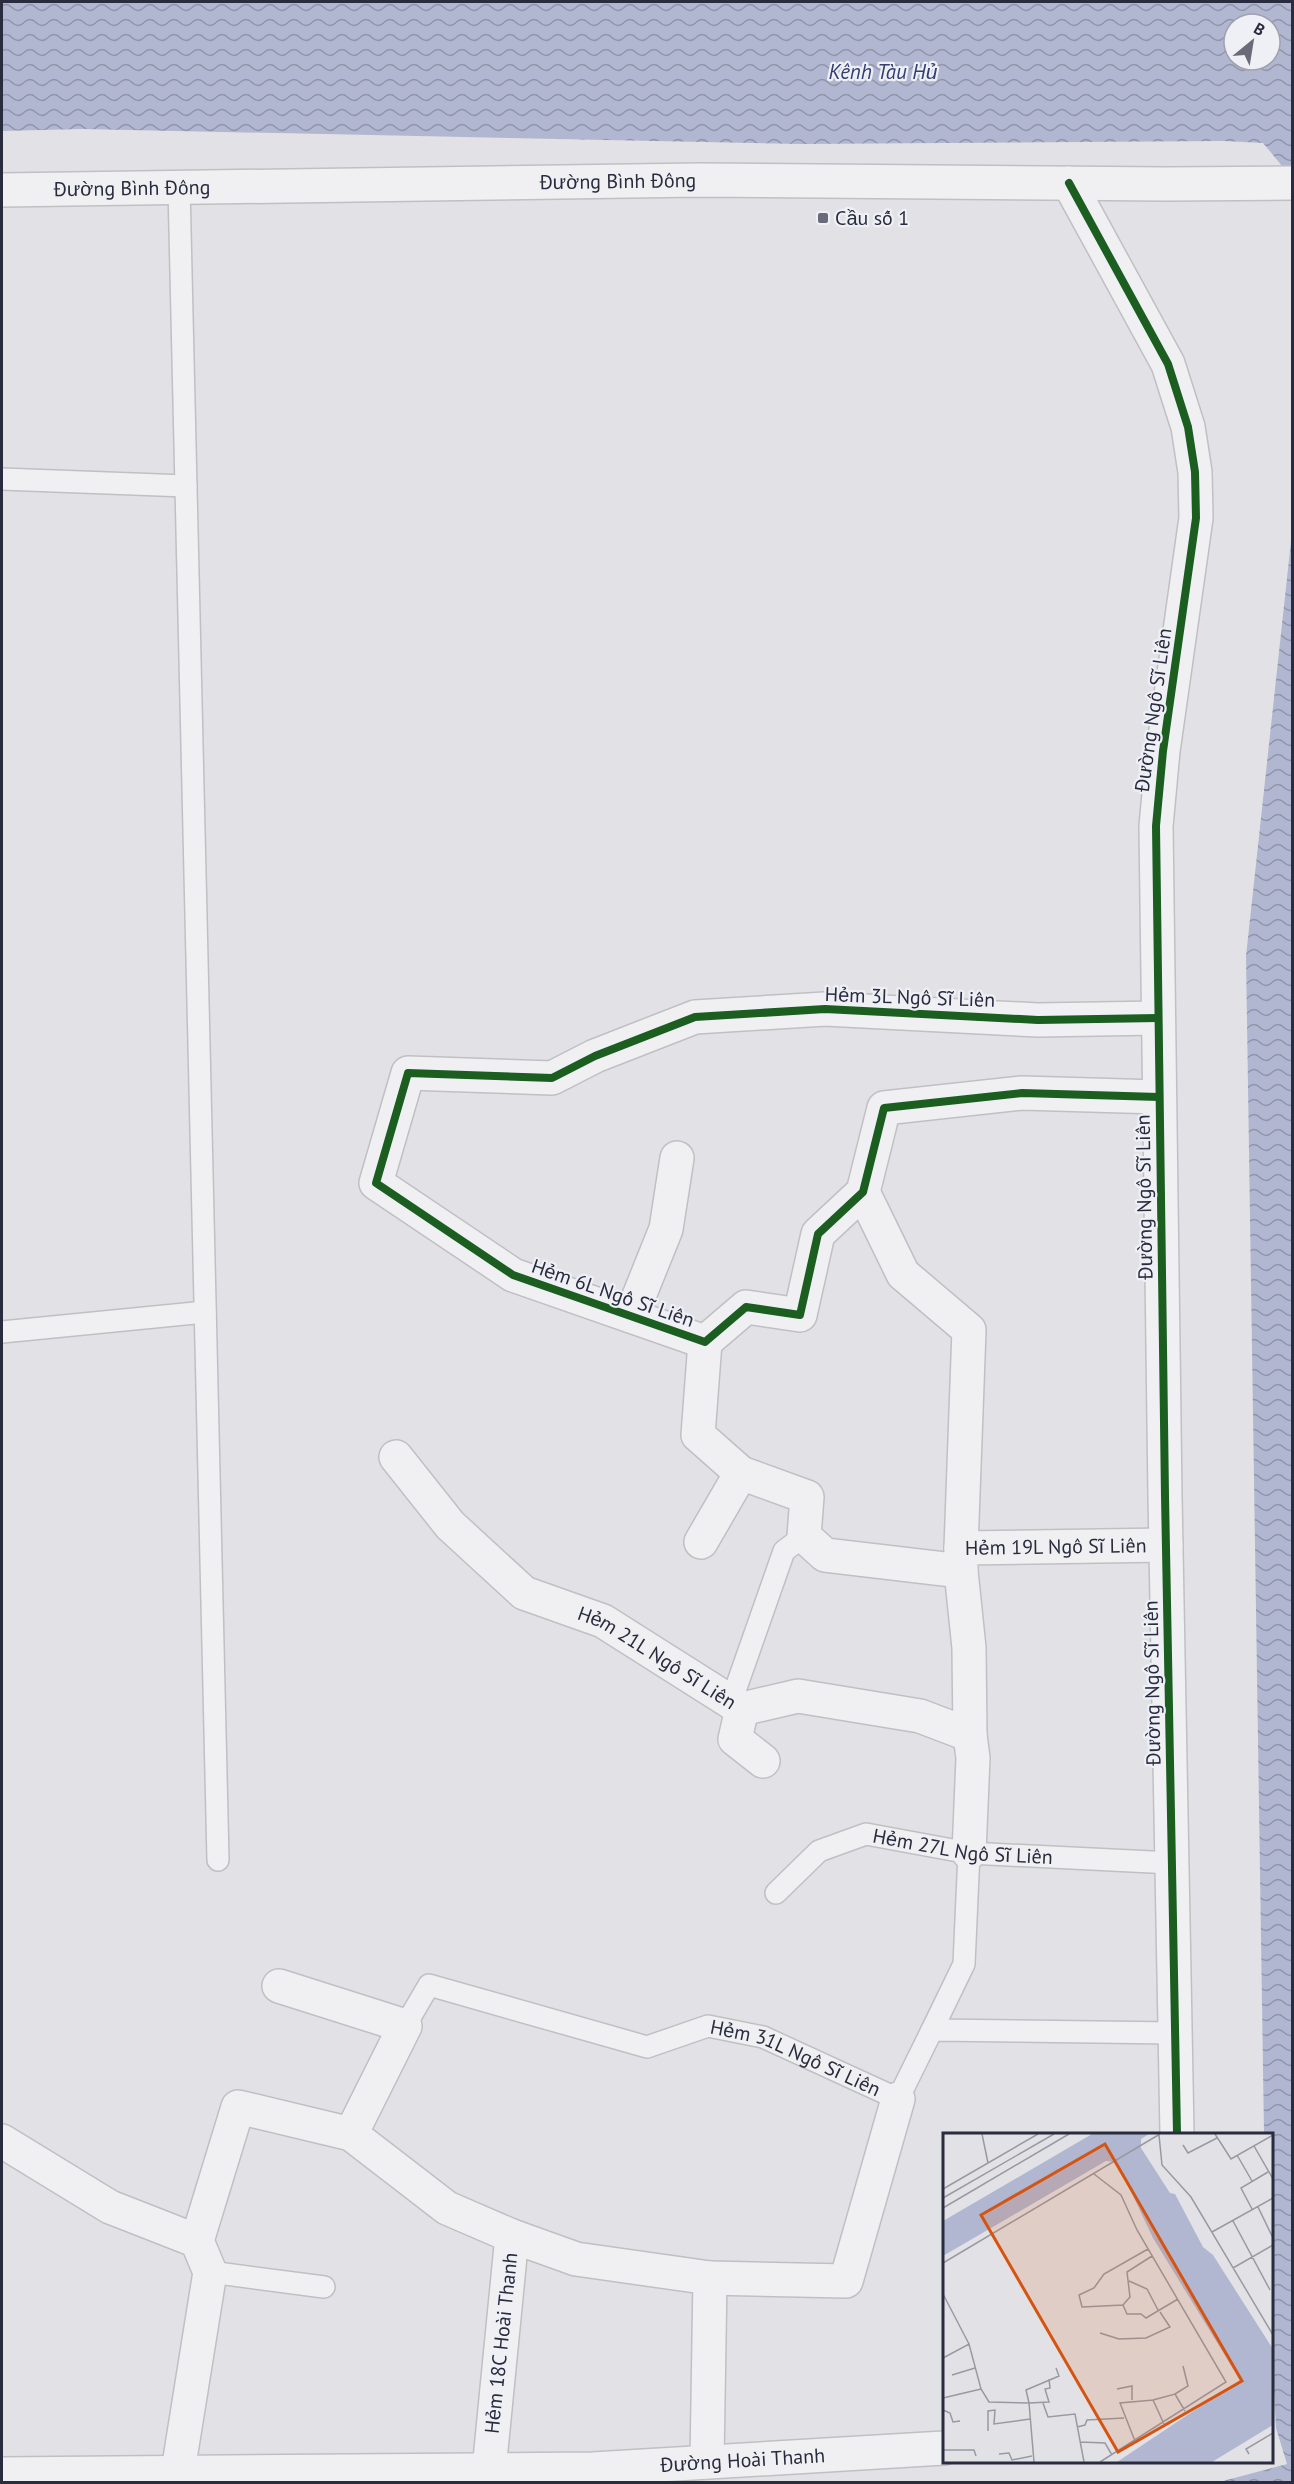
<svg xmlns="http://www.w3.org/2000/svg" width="1294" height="2484" font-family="'PT Sans',sans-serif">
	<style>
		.water { fill: url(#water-waves); fill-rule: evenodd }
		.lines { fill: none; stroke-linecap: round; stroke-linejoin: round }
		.service-casing { stroke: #c0c0c4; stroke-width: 24 }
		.minor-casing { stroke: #c0c0c4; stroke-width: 36 }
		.tertiary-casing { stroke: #c0c0c4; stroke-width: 36 }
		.service { stroke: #f0f0f3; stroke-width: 21 }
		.minor { stroke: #f0f0f3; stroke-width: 33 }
		.tertiary { stroke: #f0f0f3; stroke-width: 33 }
		.cycleway-casing { stroke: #eff0f6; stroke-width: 11 }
		.cycleway { stroke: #1b5e20; stroke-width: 8 }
		.poi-dot { fill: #6a6b79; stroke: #eff0f6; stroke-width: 2 }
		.labels { text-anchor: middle; stroke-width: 4.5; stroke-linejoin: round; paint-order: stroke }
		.street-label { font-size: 20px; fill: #292b3e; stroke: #eff0f6 }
		.poi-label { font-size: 20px; fill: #292b3e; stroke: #eff0f6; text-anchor: start }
		.water-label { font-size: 21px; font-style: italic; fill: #353e70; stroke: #eff0f6 }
		.inset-road { fill: none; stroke: #9899a3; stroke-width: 1.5 }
		.view { fill: #d55411; fill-opacity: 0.15; stroke: #d55411; stroke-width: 3 }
		.inset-edge { fill: none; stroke: #292b3e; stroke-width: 3 }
	</style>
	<defs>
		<pattern id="water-waves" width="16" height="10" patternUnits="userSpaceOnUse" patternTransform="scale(1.5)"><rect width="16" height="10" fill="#b1b7d0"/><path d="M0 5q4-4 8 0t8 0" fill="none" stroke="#9095aa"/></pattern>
	</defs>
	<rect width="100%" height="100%" fill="#e2e2e6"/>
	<g class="water">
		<path d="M2 2H1292V178L1263 143 1223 141 800 144 82 129 2 131ZM1234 24H1270V60H1234Z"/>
		<path d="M1292 532V2482H1219L1287 2464 1276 2428 1272 2356V2134H1264L1246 956Z"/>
	</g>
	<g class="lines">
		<g class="service-casing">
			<g id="service">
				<path d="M179 187 218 1860"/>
				<path d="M2 479 186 486"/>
				<path d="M2 1332 205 1312"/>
				<path d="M731 1702 784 1551 804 1536"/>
				<path id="s1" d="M776 1893 819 1851 866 1834 969 1853 1172 1863"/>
				<path id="s2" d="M405 2026 429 1985 647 2047 708 2026 763 2037 898 2099 932 2030 1175 2033"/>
				<path d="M932 2030 964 1964 969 1853"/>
				<path d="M210 2272 324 2287"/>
			</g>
		</g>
		<g class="minor-casing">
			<g id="minor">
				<path d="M1158 1018 1038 1020 825 1009 695 1017 595 1056 552 1078 408 1073 376 1183 513 1275 705 1342 746 1307 800 1315 818 1234 863 1192 884 1108 1022 1093 1159 1097"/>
				<path d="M863 1192 903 1274 969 1330 961 1548"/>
				<path d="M631 1316 666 1229 677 1158"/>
				<path id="s3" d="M705 1342 698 1435 741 1473 807 1497 804 1536 825 1555 961 1571V1548L1166 1545"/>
				<path id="s4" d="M396 1457 450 1525 524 1593 603 1621 742 1709 798 1696 920 1716 970 1735 969 1648 961 1571"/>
				<path d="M701 1542 741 1473"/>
				<path d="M742 1709 735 1739 763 1761"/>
				<path d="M969 1853 973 1758 970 1735"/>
				<path d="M279 1986 405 2026 351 2134"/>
				<path d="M2 2141 110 2207 197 2241"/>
				<path d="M512 2236 576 2259 710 2278 707 2462"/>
				<path d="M710 2278 846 2281 898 2099"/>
				<path d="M178 2471 210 2272 197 2241 238 2107 351 2134 447 2208 512 2236 489 2470"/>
			</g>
		</g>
		<g class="tertiary-casing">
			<g id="tertiary">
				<path d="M1069 183 1168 364 1188 427 1195 472 1196 518 1163 751 1156 826 1165 1496 1177 2134"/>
				<path id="s5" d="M2 190 700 180 1166 184 1292 183"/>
				<path id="s6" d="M2 2474 593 2469 944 2448"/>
			</g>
		</g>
		<use href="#service" class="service"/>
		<use href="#minor" class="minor"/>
		<use href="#tertiary" class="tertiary"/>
		<g class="cycleway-casing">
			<g id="cycleway">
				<path d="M1069 183 1168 364 1188 427 1195 472 1196 518 1163 751 1156 826 1165 1496 1177 2134"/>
				<path d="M1158 1018 1038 1020 825 1009 695 1017 595 1056 552 1078 408 1073 376 1183 513 1275 705 1342 746 1307 800 1315 818 1234 863 1192 884 1108 1022 1093 1159 1097"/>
			</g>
		</g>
		<use href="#cycleway" class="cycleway"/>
	</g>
	<rect class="poi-dot" x="817" y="212" width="12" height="12" rx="3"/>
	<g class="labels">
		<g class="street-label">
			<text dy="7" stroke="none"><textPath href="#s5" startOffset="616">Đường Bình Đông</textPath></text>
			<text dy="7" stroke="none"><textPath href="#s5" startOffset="130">Đường Bình Đông</textPath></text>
			<text transform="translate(1153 710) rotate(-82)" y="7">Đường Ngô Sĩ Liên</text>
			<text transform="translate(910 997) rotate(2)" y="7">Hẻm 3L Ngô Sĩ Liên</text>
			<text transform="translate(1144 1197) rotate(-91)" y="7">Đường Ngô Sĩ Liên</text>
			<text transform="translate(613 1293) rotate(19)" y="7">Hẻm 6L Ngô Sĩ Liên</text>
			<text dy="7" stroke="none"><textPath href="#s3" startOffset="543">Hẻm 19L Ngô Sĩ Liên</textPath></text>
			<text dy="7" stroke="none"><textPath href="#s4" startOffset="336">Hẻm 21L Ngô Sĩ Liên</textPath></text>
			<text transform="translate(1152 1683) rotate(-91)" y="7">Đường Ngô Sĩ Liên</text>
			<text dy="7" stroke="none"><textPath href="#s1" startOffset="208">Hẻm 27L Ngô Sĩ Liên</textPath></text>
			<text dy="7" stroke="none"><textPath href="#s2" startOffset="432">Hẻm 31L Ngô Sĩ Liên</textPath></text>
			<text transform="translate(501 2343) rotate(-84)" y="7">Hẻm 18C Hoài Thanh</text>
			<text dy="7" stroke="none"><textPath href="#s6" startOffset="741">Đường Hoài Thanh</textPath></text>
		</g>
		<g class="poi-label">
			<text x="835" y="225">Cầu số 1</text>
		</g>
		<g class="water-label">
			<text x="883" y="79">Kênh Tàu Hủ</text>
		</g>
	</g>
	<g transform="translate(943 2133)">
		<rect width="330" height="330" fill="#e2e2e6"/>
		<path d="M149 1H206L198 6V15L227 60 232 61 260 114 270 122 330 216V292L269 329H174L297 247 210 105 174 29 163 28 0 123V88Z" fill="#b1b7d0"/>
		<path class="inset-road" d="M39 1 45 30M272 1 288 26 330 2M216 2 219 32 248 64 330 202M240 12 245 20 274 5M311 13 330 46M294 22 309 48M151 41 178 62 194 97 283 249 157 329M0 56 95 1M0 65 111 1M315 74 330 105M0 75 126 1M309 76 298 55 325 39M290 88 327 157M269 99 330 65M205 116 161 141 151 155 136 162 139 174 180 172 187 164 184 139 209 123M0 130 217 1M290 135 330 112M186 148 204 156 215 177M0 161 26 211M180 172 184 181H198L203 185 235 166M157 200 176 206 203 205 227 194 217 179M0 225 26 211 38 256 46 269 86 270 83 257 116 243 113 235M9 242 32 235M174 256 189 253V267M232 261 245 253 240 233M0 265 38 256M210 267 232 261 242 278M100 270 105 284 132 281 141 329M0 277 7 280 10 289 17 288M134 294 142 292 144 287 181 285M45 298V278L52 277 51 291 87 286M192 308 177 270 210 267 221 291M137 309 162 310 169 322M0 317H31L33 323M56 321 66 320 69 327 89 323M306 321 303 316 330 300M91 329 86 270 106 269 102 256 107 255 106 246"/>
		<path class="view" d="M162 11 299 248 175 319 38 82Z"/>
		<rect width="330" height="330" class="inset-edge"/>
	</g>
	<rect width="1294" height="2484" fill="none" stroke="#292b3e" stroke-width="6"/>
	<g transform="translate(1252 42) rotate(30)"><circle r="28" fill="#eff0f6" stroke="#a0a1ac" stroke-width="1.5"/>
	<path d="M0-4.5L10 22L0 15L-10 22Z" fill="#6a6b79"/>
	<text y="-9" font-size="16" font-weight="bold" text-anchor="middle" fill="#292b3e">B</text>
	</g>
</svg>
